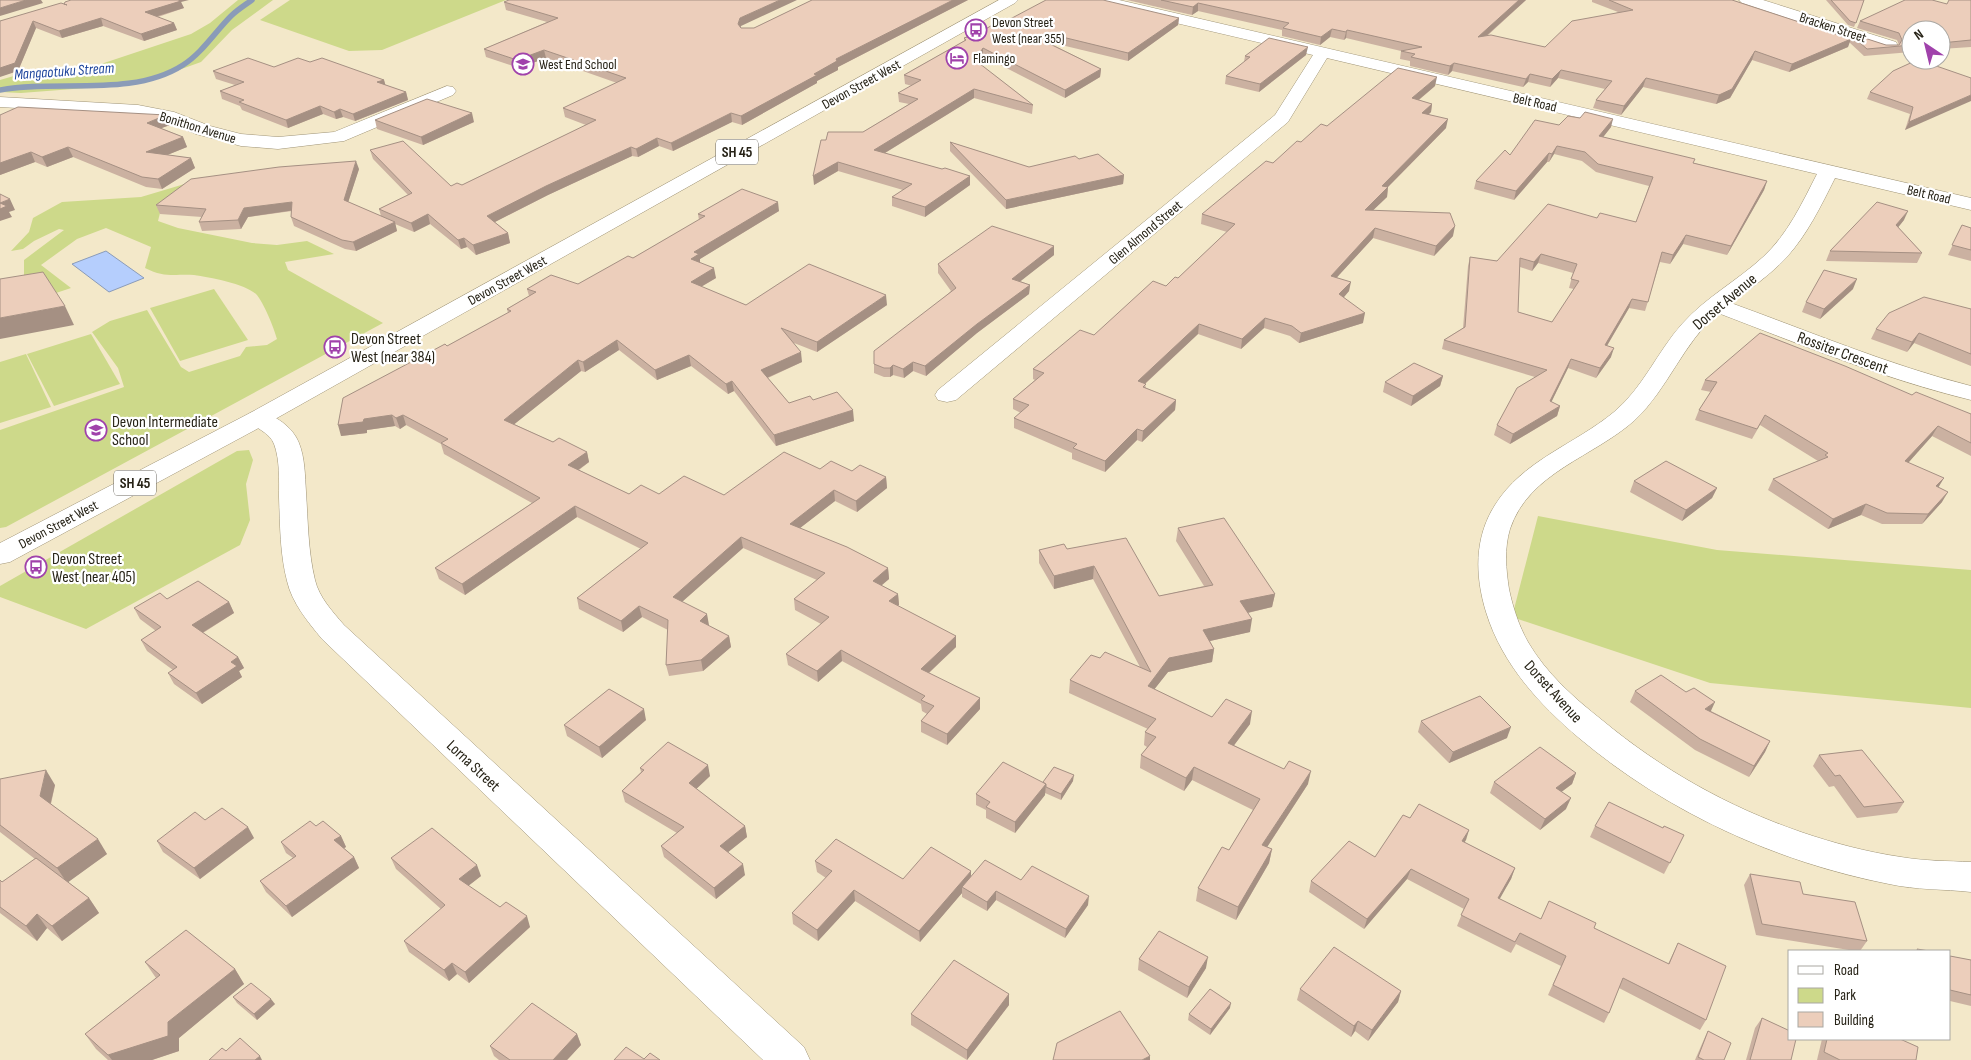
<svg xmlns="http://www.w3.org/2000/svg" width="1971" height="1060" font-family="'Sofia Sans Condensed',sans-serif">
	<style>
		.green { fill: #cdd98a }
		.water { fill: #b5cefd; stroke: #8a9bb8 }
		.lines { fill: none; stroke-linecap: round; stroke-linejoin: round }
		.stream { stroke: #8a9bb8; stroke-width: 5.5 }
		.minor-casing { stroke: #a09578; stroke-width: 1 }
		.major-casing { stroke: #a09578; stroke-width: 1 }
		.minor { fill: #fff; fill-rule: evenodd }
		.major { fill: #fff; fill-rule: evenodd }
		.wall { fill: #cbb1a1; fill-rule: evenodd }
		.shaded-wall { fill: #a59083 }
		.building { fill: #eccebb; stroke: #a59083; fill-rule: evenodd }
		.labels { text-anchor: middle; stroke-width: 4.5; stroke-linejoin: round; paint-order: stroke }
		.far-poi-label { font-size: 14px; fill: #272317; stroke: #fff; text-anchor: start }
		.far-street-label { font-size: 14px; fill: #272317; stroke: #fff }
		.far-water-label { font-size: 15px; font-style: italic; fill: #1d449c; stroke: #fff }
		.shield { fill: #fff; stroke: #68655d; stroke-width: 1 }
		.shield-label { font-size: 15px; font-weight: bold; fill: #272317 }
		.street-label { font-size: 16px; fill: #272317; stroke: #fff }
		.poi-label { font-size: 16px; fill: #272317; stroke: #fff; text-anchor: start }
	</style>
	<rect width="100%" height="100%" fill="#f3e8c9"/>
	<g class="green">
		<path d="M238 0H273L232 30 201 62 148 81 86 88 21 93 0 92V80L24 73 65 76 191 34 210 23Z"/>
		<path d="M290 0H506L382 50 349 51 260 20Z"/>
		<path d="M198 180 160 213 158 221 178 228 252 243 277 245 307 241 334 254 285 262 288 270 383 323 6 527 0 528V430L124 387 118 368 92 332 110 321 147 310 181 367 189 372 240 356 246 347 267 345 277 339C274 328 264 303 256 294 245 284 209 277 194 275 173 274 165 278 145 268L151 247 106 228 77 239 41 265 71 288 53 294 24 276V260L64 230 59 229 34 241 23 249 11 251 29 232 33 218 62 202 141 197Z"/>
		<path d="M214 289 248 340 180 361 150 308Z"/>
		<path d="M91 334 120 384 54 406 27 354Z"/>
		<path d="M26 354 51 407 0 423V362Z"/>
		<path d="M249 450 253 460 246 484 250 520 240 545 86 629 0 597V586L237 451Z"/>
		<path d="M1538 516 1717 550 1971 570V708L1710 683 1512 617Z"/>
	</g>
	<path class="water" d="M106 251 144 278 109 292 72 264Z"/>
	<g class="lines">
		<path class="stream" d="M0 90C57 79 132 98 183 65 202 53 215 32 231 16 237 10 245 5 252 0"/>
		<g class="minor-casing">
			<g id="minor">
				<path d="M1091 0H1119L1971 198V210L1835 178C1821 206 1807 235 1786 258 1770 275 1750 289 1731 303 1811 332 1889 365 1971 386V400C1884 379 1802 345 1718 313 1683 343 1668 389 1635 420 1594 457 1529 472 1510 529 1504 549 1506 569 1509 589 1513 608 1519 626 1528 642 1546 673 1574 698 1602 720 1661 769 1728 807 1801 832 1833 843 1867 852 1901 857 1924 861 1948 861 1971 862V892C1944 889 1916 890 1889 884 1776 862 1667 812 1579 738 1539 704 1502 664 1486 612 1475 576 1474 538 1495 505 1523 460 1574 445 1614 412 1643 388 1657 352 1682 324 1706 297 1737 281 1763 257 1788 234 1802 203 1817 174L1327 58 1288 122 956 400 947 402 938 400 935 395 938 390 1275 115 1313 55 1099 5 1094 3Z"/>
				<path d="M1739 0H1763L1896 42 1898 46 1896 50H1884L1742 3Z"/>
				<path d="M447 86 453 87 456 91 453 95 344 141 278 149 241 146 196 134 163 120 138 115 0 107V97L138 105 174 112 210 126 241 134 278 137 334 132Z"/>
				<path d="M259 411C275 415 293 427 299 443 305 458 305 476 306 492 308 521 308 551 315 580 319 597 332 611 344 625L804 1047 810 1060H763L322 639C308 622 292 603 287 581 280 554 280 525 279 497 279 480 280 460 274 444 270 432 253 428 247 418L250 413Z"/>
			</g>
		</g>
		<g class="major-casing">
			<path id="major" d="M999 0H1018L1015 3 268 423 10 562 0 564V543L250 413Z"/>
		</g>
		<use href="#minor" class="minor"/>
		<use href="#major" class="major"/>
	</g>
	<g class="wall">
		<path d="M812 0H968L838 67V70L817 81V83L742 125 732 122 673 151 659 146 638 157 632 156 548 195 495 222 508 233 510 243 476 255 467 247 461 249 430 224 414 232 395 224 397 231 356 251 345 249 294 226 291 217 292 211 248 217 241 229 202 231 199 222 202 217 160 214 156 205 359 169 348 202 381 216 379 209 408 195 373 159 370 150 451 186 462 185 586 125 565 117 563 108 617 83 546 58 519 68 486 57 484 49 547 22 506 10 504 2 741 26V28H754Z"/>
		<path d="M1127 0H1526L1487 36 1545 47 1618 12 1592 2V0H1732L1847 38 1849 33 1886 45H1899L1897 40 1857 28 1860 21 1971 0V47L1941 49V30H1911V52L1864 56 1849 42 1848 47 1789 72 1752 60 1730 98 1716 104 1643 87 1621 115 1593 108 1596 100 1605 89 1558 78 1550 87 1528 82 1523 87 1452 71 1448 75 1410 66V61L1400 59 1401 51 1346 38 1344 40 1330 37 1320 45 1282 36V30L1198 11 1192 15Z"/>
		<path d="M1826 0H1864L1854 27 1848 25Z"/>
		<path d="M181 2 184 8 158 17 174 23 177 30 144 41 103 26 62 38 36 28 18 71 0 21 64 4Z"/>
		<path d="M1179 18 1178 25 1128 61 1053 43V45L1101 69 1100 77 1065 98 983 56 978 63 1033 105 1032 114 974 98 885 153 942 169 970 176V185L925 217 892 206V197L903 190 838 171 814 185 826 140 863 132 909 104 899 102 898 93 912 86 905 84 904 75 964 41V38L1001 24Z"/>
		<path d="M1306 55 1259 92 1225 84 1226 76 1244 62 1245 56Z"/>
		<path d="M310 62 384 80 385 85 406 92 408 100 355 121 343 117 336 119 323 114 288 128 242 110 240 106 222 99 220 91 235 85 216 79 213 71 274 67Z"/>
		<path d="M1971 78 1905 130 1910 114 1867 99 1870 92Z"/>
		<path d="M1435 86 1419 100 1432 104 1431 112 1429 114 1446 128 1388 187 1387 197 1372 211 1453 236 1434 256 1373 238 1337 277 1349 291 1344 297 1363 323 1299 343 1290 336 1264 328 1241 349 1198 334 1145 384 1146 388 1176 400 1175 410 1142 442 1137 440 1105 472 1072 459V453L1014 428V418L1021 413 1013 409V399L1035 380 1033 379V369L1094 335 1166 286 1178 278 1227 232 1201 224 1202 214 1301 142 1327 126Z"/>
		<path d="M0 115 170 125 161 128 183 137 187 147 167 155 191 158 195 168 162 189 146 187 73 157 47 167 35 162 0 175Z"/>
		<path d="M375 120 474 122 423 145 377 129Z"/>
		<path d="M1559 125 1611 127 1603 137 1694 163 1767 181 1764 190 1727 255 1683 244 1670 264 1660 262 1645 311 1629 308 1607 346 1611 357 1596 378 1568 368 1551 402 1560 406 1557 416 1510 444 1494 435 1497 425 1535 377 1442 349 1444 340 1463 328 1468 266 1470 257 1497 261 1597 218 1636 222 1649 186 1596 172 1582 161 1554 154 1549 162H1547L1514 200 1474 189 1476 181 1510 155ZM1538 263 1573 273 1569 288 1574 289 1552 322 1518 312 1520 267 1532 271Z"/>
		<path d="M950 142 1029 167 1079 159 1124 175 1123 184 1006 209 950 151Z"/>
		<path d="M779 211 700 259V263L716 278 701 287 746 305H887L817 352 794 343 802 362 768 378 789 403 813 400 854 421 776 446 734 391 728 394 691 366 657 380 619 350 585 372 581 371 514 424 553 442 587 452 589 462 579 470 629 494 724 495 820 469 852 471 886 477 887 488 857 512 835 501 800 528 888 568 889 579 881 585 898 594 899 605 897 606 956 647 929 673 980 709 947 745 921 732V721L927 714 922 711 921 704 842 661 818 682 788 665 786 654 821 624 795 610 794 599 817 580 743 548 682 602 709 626 729 636 731 647 703 671 669 676 666 665 668 630 642 617 623 632 579 609 577 598 641 549 577 517 465 595 439 579 435 568 532 503 444 454 441 444 406 425 400 429 395 426 367 430V433L341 436 447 346 508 313 507 309 529 296 527 289 578 284 633 258 699 220 698 214Z"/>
		<path d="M1904 220 1898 227 1922 253 1917 263 1826 261 1830 251Z"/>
		<path d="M1962 225 1971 228V261L1948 255Z"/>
		<path d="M1054 246V255L1020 281 1030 285 1029 294 977 333 926 376 913 371 904 378 893 375 890 377H884L874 373V364L951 291 938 273V264Z"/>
		<path d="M1853 289 1820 319 1802 312 1806 302Z"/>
		<path d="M1971 309V366L1914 343 1907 352 1871 339 1876 329Z"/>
		<path d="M1443 376 1440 386 1411 406 1383 392 1385 382Z"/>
		<path d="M1705 380 1912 395 1971 414V456L1932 436 1908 463 1939 488 1942 502 1922 524H1882L1861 515 1828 529 1768 490 1773 479 1818 461 1760 425 1752 439 1695 420 1699 410 1711 392 1701 390Z"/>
		<path d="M1634 481 1717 488 1712 498 1682 521 1630 492Z"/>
		<path d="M1178 528 1275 594 1272 607 1248 613 1250 632 1210 641 1214 649 1212 662 1168 672 1154 689 1212 717 1250 724 1234 745 1308 784 1267 847 1272 849 1269 863 1236 920 1196 901 1198 888 1229 850 1253 810 1192 780 1184 791 1140 768 1141 755 1147 747 1144 745 1145 732 1148 729 1069 693 1070 680 1100 658 1140 667 1093 579 1054 589 1039 563V550L1067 549 1159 596 1204 586 1176 541Z"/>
		<path d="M167 599 229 602 234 613 203 633 238 657 244 668 239 671 242 677 202 704 174 684 168 673 173 670 147 651 141 640 156 631 140 619 134 608Z"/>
		<path d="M1635 691 1711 711 1770 741 1765 752 1749 777 1695 750 1630 702Z"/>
		<path d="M646 720 602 758 567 736 564 725Z"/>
		<path d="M1421 721 1507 738 1449 763 1418 732Z"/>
		<path d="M1819 755 1904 802 1897 813 1857 818 1834 786 1829 787 1813 766Z"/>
		<path d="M640 768 710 776 696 789 745 826 747 837 728 852 745 875 716 899 664 857 661 846 677 833 625 802 622 791 641 772Z"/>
		<path d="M1576 773 1572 784 1561 792 1566 809 1540 830 1490 793 1494 782Z"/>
		<path d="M0 779 55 785 51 804 107 854 68 882 89 898 99 913 62 941 47 928 37 941 0 913V880L2 882 35 859 0 832Z"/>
		<path d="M1073 781 1061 800 1045 793V795L1015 833 986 818V810L976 805V794L1043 782Z"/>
		<path d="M1410 818 1469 830 1464 842 1515 868 1511 879 1499 899 1541 919 1594 928 1668 964 1678 943 1706 1020 1700 1030 1619 988 1609 1013 1604 1023 1548 995 1561 966 1516 944 1511 953 1457 926 1464 909 1407 879 1364 929 1309 892 1311 881 1375 857Z"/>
		<path d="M205 820 254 838 200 879 163 852 157 841Z"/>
		<path d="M316 826 341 836 346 847 344 848 354 857 359 868 292 917 266 892 260 881 293 858 286 853 281 842Z"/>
		<path d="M1595 826 1663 828 1684 835 1664 874 1590 837Z"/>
		<path d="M391 858 481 876 468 886 530 927 469 983 457 974 449 981 409 952 404 941 441 909 396 869Z"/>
		<path d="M815 861 903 879 971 876 1021 880 1088 905 1065 938 996 900 987 911 962 897V893L920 942 855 901 818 941 793 924 792 913 826 878 817 872Z"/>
		<path d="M1750 874 1803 894 1867 941 1860 951H1855L1756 935 1744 885Z"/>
		<path d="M1950 956 1971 960V1006L1950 1001Z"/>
		<path d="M1139 959 1206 968 1187 998 1138 970Z"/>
		<path d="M145 962 235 969 244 984 179 1038V1051L152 1060H108L96 1049 85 1034 156 978Z"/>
		<path d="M1300 989 1401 991 1398 1002 1368 1041 1355 1031 1351 1037 1297 1000Z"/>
		<path d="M1009 994V1005L967 1060 911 1025V1014Z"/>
		<path d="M233 997 275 1004 257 1020 237 1003Z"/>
		<path d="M1230 1008 1210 1035 1188 1020 1189 1014Z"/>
		<path d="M1762 1018 1791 1060H1746L1755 1028Z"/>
		<path d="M1708 1031 1724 1060H1695L1705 1037Z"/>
		<path d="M577 1034 581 1045 567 1060H499L494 1056 490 1046Z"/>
		<path d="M1822 1039H1900L1916 1060H1817Z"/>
	</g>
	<g class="shaded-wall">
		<path d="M26 0H41L43 3 0 16V8Z"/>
		<path d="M172 0H189L181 2 184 8 148 19 145 12Z"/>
		<path d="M780 0H797L741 26 738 32V24L740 18Z"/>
		<path d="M953 0H968L838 67V70L817 81V83L742 125 741 116 814 74 836 59Z"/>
		<path d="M1519 0H1526L1476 45 1478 37Z"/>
		<path d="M1198 3V11L1192 15 1193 7Z"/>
		<path d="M101 18 103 26 62 38 59 31Z"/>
		<path d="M1179 18 1178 25 1128 61V53Z"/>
		<path d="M33 21 36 28 18 71 0 77V68Z"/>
		<path d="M174 23 177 30 144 41 141 34Z"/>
		<path d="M1332 29 1330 37 1320 45 1321 37Z"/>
		<path d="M1347 30 1346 38 1344 40 1346 32Z"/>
		<path d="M1054 35 1053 43 1050 52V44Z"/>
		<path d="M1851 39 1848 47 1789 72 1792 64Z"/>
		<path d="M1308 47 1306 55 1259 92 1260 84Z"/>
		<path d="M983 48V56L975 68V60Z"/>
		<path d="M544 50 546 58 519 68 517 60Z"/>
		<path d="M1755 51 1752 60 1730 98 1716 104 1719 95Z"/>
		<path d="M1454 63 1452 71 1448 75 1450 66Z"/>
		<path d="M1101 69 1100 77 1065 98V90Z"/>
		<path d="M1561 70 1558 78 1550 87 1552 79Z"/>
		<path d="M1530 74 1528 82 1523 87 1526 79Z"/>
		<path d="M1437 77 1435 86 1410 107 1412 98Z"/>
		<path d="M1646 78 1643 87 1621 115 1624 106Z"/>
		<path d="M384 80 386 87 377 82Z"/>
		<path d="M974 89V98L875 159 874 150Z"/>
		<path d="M406 92 408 100 355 121 353 114Z"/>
		<path d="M1971 95V101L1905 130 1909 122Z"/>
		<path d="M1432 104 1431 112 1421 121 1422 113Z"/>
		<path d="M320 106 323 114 288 128 286 120Z"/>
		<path d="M340 109 343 117 336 119 334 112Z"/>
		<path d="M472 113 474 122 423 145 421 137Z"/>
		<path d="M731 113 732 122 673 151 671 143Z"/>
		<path d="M166 115 170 125 151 132 147 123Z"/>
		<path d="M1448 119 1446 128 1380 195 1382 186Z"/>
		<path d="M1613 119 1611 127 1597 145 1599 136Z"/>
		<path d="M183 137 187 147 150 162 146 152Z"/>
		<path d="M657 138 659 146 638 157 636 149Z"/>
		<path d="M1557 146 1554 154 1549 162 1552 154Z"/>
		<path d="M68 147 73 157 47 167 42 157Z"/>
		<path d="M631 147 632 156 548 195 489 225 487 216 546 186Z"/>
		<path d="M31 152 35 162 0 175V163Z"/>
		<path d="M1549 153 1547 162 1514 200 1516 191Z"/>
		<path d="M191 158 195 168 162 189 158 179Z"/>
		<path d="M356 161 359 169 346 209 344 200Z"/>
		<path d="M838 162V171L814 185 813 176Z"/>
		<path d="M1124 175 1123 184 1006 209V200Z"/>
		<path d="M970 176V185L925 217V207Z"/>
		<path d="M1767 181 1764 190 1727 255 1731 246Z"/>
		<path d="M1388 187 1387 197 1363 220 1365 210Z"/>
		<path d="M10 199 15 210 9 212 12 217 0 221V203Z"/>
		<path d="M292 202 295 210 248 217 241 229 238 220 244 208Z"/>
		<path d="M778 202 779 211 700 259V264L691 259 694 252Z"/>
		<path d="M1908 211 1904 220 1892 235 1896 225Z"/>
		<path d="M428 214 430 224 414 232 411 223Z"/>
		<path d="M395 222 397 231 356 251 353 242Z"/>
		<path d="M1455 226 1453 236 1434 256 1436 246Z"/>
		<path d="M1375 228 1373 238 1329 286 1331 276Z"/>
		<path d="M508 233 510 243 476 255 473 245Z"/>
		<path d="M1686 235 1683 244 1670 264 1673 255Z"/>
		<path d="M464 238 467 247 461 249 458 240Z"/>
		<path d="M1054 246V255L1012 288V279Z"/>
		<path d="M1541 254 1538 263 1532 271 1534 262Z"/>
		<path d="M714 268 716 278 692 292 691 282Z"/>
		<path d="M1857 279 1853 289 1820 319 1824 309Z"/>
		<path d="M1351 282 1349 291 1338 304 1339 294Z"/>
		<path d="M1030 285 1029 294 977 333 926 376 925 366 977 324Z"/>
		<path d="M886 295 887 305 817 352V342Z"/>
		<path d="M1632 299 1629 308 1602 354 1605 345Z"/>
		<path d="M65 306 74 325 0 339V318Z"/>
		<path d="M1365 313 1363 323 1299 343 1301 333Z"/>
		<path d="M1265 318 1264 328 1241 349 1242 339Z"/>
		<path d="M1199 324 1198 334 1137 391 1138 381Z"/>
		<path d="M1919 333 1914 343 1907 352 1912 342Z"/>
		<path d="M617 340 619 350 585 372 583 362Z"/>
		<path d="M1614 348 1611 357 1596 378 1600 368Z"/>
		<path d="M801 352 802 362 762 380 761 370Z"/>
		<path d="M689 355 691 366 657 380 655 370Z"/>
		<path d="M1571 359 1568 368 1547 411 1550 401Z"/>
		<path d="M578 360 581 371 507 430 504 420Z"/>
		<path d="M913 362V371L904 378 903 369Z"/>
		<path d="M893 365V375L890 377V368Z"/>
		<path d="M1443 376 1440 386 1411 406 1413 396Z"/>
		<path d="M732 381 734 391 728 394 726 384Z"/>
		<path d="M1176 400 1175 410 1142 442 1143 431Z"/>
		<path d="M1560 406 1557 416 1510 444 1513 434Z"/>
		<path d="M853 410 854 421 776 446 774 435Z"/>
		<path d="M392 415 395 426 367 430V433L341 436 338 425 364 419Z"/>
		<path d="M403 415 406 425 400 429 396 418Z"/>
		<path d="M1938 426 1932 436 1900 472 1905 461Z"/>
		<path d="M1137 429V440L1105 472V461Z"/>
		<path d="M587 452 589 462 571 475 568 465Z"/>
		<path d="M886 477 887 488 857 512 856 501Z"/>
		<path d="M1944 478 1938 488 1936 486Z"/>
		<path d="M1717 488 1712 498 1682 521 1686 510Z"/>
		<path d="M834 490 835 501 791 535 790 524Z"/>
		<path d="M1948 492 1942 502 1922 524 1928 514Z"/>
		<path d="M1866 504 1861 515 1828 529 1833 519Z"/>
		<path d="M575 506 577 517 465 595 462 584Z"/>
		<path d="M741 537 743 548 675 608 673 597Z"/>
		<path d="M1094 566 1093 579 1054 589V576Z"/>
		<path d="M888 568 889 579 874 592 873 581Z"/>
		<path d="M898 594 899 605 890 612 889 601Z"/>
		<path d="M1275 594 1272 607 1238 615 1240 601Z"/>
		<path d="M229 602 234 613 197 636 192 625Z"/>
		<path d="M639 606 642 617 623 632 621 621Z"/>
		<path d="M707 614 709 625 702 632 700 621Z"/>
		<path d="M1252 619 1250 632 1201 643 1203 630Z"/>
		<path d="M729 636 731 647 703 671 701 660Z"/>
		<path d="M956 636V647L921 680V669Z"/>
		<path d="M1214 649 1212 662 1168 672 1146 700 1148 686 1169 658Z"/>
		<path d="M841 650 842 661 818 682 817 671Z"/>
		<path d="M238 657 244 668 239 671 242 677 202 704 196 693 231 662Z"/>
		<path d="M980 698V709L947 745V734Z"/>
		<path d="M1715 702 1710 713 1705 709Z"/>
		<path d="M644 709 646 720 602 758 599 747Z"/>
		<path d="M1252 711 1250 724 1226 756 1228 743Z"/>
		<path d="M1511 727 1507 738 1449 763 1453 752Z"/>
		<path d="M1770 741 1765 752 1749 777 1754 766Z"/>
		<path d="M708 765 710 776 691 794 689 783Z"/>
		<path d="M1194 767 1192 780 1184 791 1186 778Z"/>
		<path d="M46 770 55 785 49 810 40 796Z"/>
		<path d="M1311 771 1308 784 1260 858 1262 845Z"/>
		<path d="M1576 773 1572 784 1552 799 1556 788Z"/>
		<path d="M1074 775 1073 781 1061 800V794Z"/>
		<path d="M1046 784 1045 795 1015 833V822Z"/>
		<path d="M1571 798 1566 809 1540 830 1545 819Z"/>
		<path d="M745 826 747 837 722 857 720 846Z"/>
		<path d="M248 827 254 838 200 879 194 868Z"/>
		<path d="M1469 830 1466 840 1459 851 1462 841Z"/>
		<path d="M341 836 346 847 339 851 334 840Z"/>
		<path d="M98 839 107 854 67 883 57 868Z"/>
		<path d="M1272 849 1269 863 1236 920 1238 907Z"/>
		<path d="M354 857 359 868 292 917 286 906Z"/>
		<path d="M743 864 745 875 716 899 714 888Z"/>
		<path d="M477 865 481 876 463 890 459 879Z"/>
		<path d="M1515 868 1511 879 1494 909 1498 898Z"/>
		<path d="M1411 869 1407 879 1364 929 1367 919Z"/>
		<path d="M971 871V882L962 887V893L920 942 919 931Z"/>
		<path d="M854 890 855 901 818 941 817 930Z"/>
		<path d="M996 891V900L987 911V902Z"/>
		<path d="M1089 896 1088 905 1065 938 1066 929Z"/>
		<path d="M89 898 99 913 62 941 52 926Z"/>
		<path d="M37 914 47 928 37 941 26 926Z"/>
		<path d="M527 916 530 927 469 983 465 972Z"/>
		<path d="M1208 957 1206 968 1187 998 1189 987Z"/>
		<path d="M452 963 457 974 449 981 444 970Z"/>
		<path d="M235 969 244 984 179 1038V1051L152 1060H112L108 1055 168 1022Z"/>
		<path d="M1401 991 1398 1002 1368 1041 1372 1030Z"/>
		<path d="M1009 994V1005L967 1060V1050Z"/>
		<path d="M271 999 275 1004 257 1020 254 1014Z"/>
		<path d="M1231 1003 1230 1008 1210 1035 1211 1029Z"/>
		<path d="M1358 1021 1355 1031 1351 1037 1354 1026Z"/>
		<path d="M577 1034 581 1045 567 1060H553Z"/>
		<path d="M260 1056 262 1060H255Z"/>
		<path d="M1150 1056V1060H1142Z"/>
	</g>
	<g class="building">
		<path d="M0 0H26L0 8Z"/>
		<path d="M71 0H178L181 1 145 12 174 23 141 34 101 18 59 31 33 21 15 63 0 68V21L61 3 67 5 64 4 65 2Z"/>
		<path d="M509 0H780L740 18 738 24 741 28H754L812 0H953L836 59 837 61 814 74 817 75 741 116 731 113 671 143 657 138 636 149 631 147 546 186 487 216 508 233 473 245 464 238 458 240 428 214 411 223 379 209 412 193 370 150 403 141 451 186 457 183 462 185 596 120 563 108 626 78 544 50 517 60 484 49 558 18 504 2Z"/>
		<path d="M1046 0H1103L1179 18 1128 53 1054 35 1050 44 1101 69 1065 90 983 48 975 60 1033 105 974 89 874 150 942 169 945 168 970 176 925 207 892 197 912 184 838 162 813 176 821 140H826L828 132H863L918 99 898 93 921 80 904 75 966 40 964 38 977 34 1001 20 997 26Z"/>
		<path d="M1161 0H1519L1478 37 1491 35 1545 47 1572 21 1633 10 1609 0H1732L1851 39 1792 64 1755 51 1732 89 1719 95 1646 78 1624 106 1596 100 1612 81 1561 70 1552 79 1530 74 1526 79 1454 63 1450 66 1411 57 1415 54 1401 51 1422 47 1347 30 1346 32 1332 29 1321 37 1283 28 1289 23 1198 3 1193 7Z"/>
		<path d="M1831 0H1864L1856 23 1850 21Z"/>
		<path d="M1905 0H1932L1947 4 1949 0H1971V40L1941 43V30H1911V45L1867 49 1849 33 1886 45H1899L1902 40 1899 33 1860 21Z"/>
		<path d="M1269 38 1308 47 1260 84 1226 76 1250 57 1245 56Z"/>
		<path d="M248 58 274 67 298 58 310 62 322 58 384 80 377 82 406 92 353 114 340 109 334 112 320 106 286 120 239 102 244 100 220 91 244 82 213 71Z"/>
		<path d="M1917 60H1919L1971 78V95L1909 122 1913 107 1870 92 1893 71Z"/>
		<path d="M1398 68 1437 77 1412 98 1432 104 1422 113 1448 119 1382 186 1388 187 1365 210 1450 213 1455 226 1436 246 1375 228 1331 276 1351 282 1339 294 1365 313 1301 333 1292 326 1265 318 1242 339 1199 324 1138 381 1146 384 1143 387 1176 400 1143 431 1137 429 1105 461 1073 448 1077 444 1014 418 1029 405 1013 399 1044 373 1033 369 1080 330 1094 335 1153 281 1166 286 1175 277 1178 278 1235 224 1202 214 1266 161 1273 163 1297 141 1301 142 1321 124 1327 126Z"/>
		<path d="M427 99 472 113 421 137 375 120Z"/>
		<path d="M18 107 166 115 147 123 183 137 146 152 191 158 158 179 142 177 68 147 42 157 31 152 0 163V115Z"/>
		<path d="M1585 112 1613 119 1599 136 1695 159 1693 163 1767 181 1731 246 1686 235 1673 255 1662 252 1648 302 1632 299 1605 345 1614 348 1600 368 1571 359 1550 401 1560 406 1513 434 1497 425 1517 388 1547 370 1444 340 1465 327 1470 257 1497 261 1548 204 1597 218 1600 213 1636 222 1653 177 1598 164 1585 152 1557 146 1552 154 1549 153 1516 191 1476 181 1505 150 1510 155 1535 120 1559 125 1568 116 1580 118ZM1541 254 1577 264 1571 279 1579 281 1552 322 1518 312 1520 258 1534 262Z"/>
		<path d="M950 142 1029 167 1075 156 1079 159 1098 154 1124 175 1006 200Z"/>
		<path d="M356 161 344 200 395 222 353 242 342 240 291 217 292 202 244 208 238 220 199 222 206 209 156 205 191 179 279 167Z"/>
		<path d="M742 189 778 202 694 252 699 254 691 259 714 268 691 282 746 305 809 264 886 295 817 342 781 328 801 352 761 370 789 403 810 396 813 400 837 392 853 410 774 435 732 381 726 384 689 355 655 370 617 340 583 362 578 360 504 420 553 442 559 438 587 452 568 465 629 494 641 485 659 494 684 476 724 495 784 452 820 469 831 461 852 471 860 465 886 477 856 501 834 490 790 524 847 547 888 568 873 581 898 594 889 601 956 636 921 669 980 698 947 734 921 721 934 706 921 700 925 696 841 650 817 671 786 654 829 617 794 599 825 573 741 537 673 597 707 614 700 621 729 636 701 660 666 665 668 620 639 606 621 621 577 598 648 543 575 506 462 584 435 568 540 498 441 443 448 439 403 415 396 418 392 415 364 419 363 422 338 425 343 398 445 344 447 346 511 311 507 309 536 292 527 289 551 275 578 284 628 256 633 258 705 216 698 214Z"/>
		<path d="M0 194 10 199 0 203 7 206 0 209Z"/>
		<path d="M1877 202 1908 211 1896 225 1922 253 1830 251Z"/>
		<path d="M1962 225 1971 228V250L1952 245Z"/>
		<path d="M992 226 1054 246 1012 279 1030 285 977 324 925 366 913 362 903 369 893 365 890 368H884L874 364V351L956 288 938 264Z"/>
		<path d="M1824 270 1857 279 1824 309 1806 302Z"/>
		<path d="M43 272 65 306 0 318V279Z"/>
		<path d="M1924 297 1971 309V354L1919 333 1912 342 1876 329 1889 313Z"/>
		<path d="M1760 333 1845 366 1912 395 1916 392 1971 414V443L1938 426 1905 461 1944 478 1936 486 1948 492 1928 514 1887 513 1866 504 1833 519 1773 479 1828 457 1825 455 1828 453 1765 415 1757 429 1699 410 1717 382 1705 380Z"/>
		<path d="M1414 363 1443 376 1413 396 1385 382Z"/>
		<path d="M1666 461 1717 488 1686 510 1634 481Z"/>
		<path d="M1224 518 1275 594 1240 601 1252 619 1203 630 1214 649 1169 658 1148 686 1212 717 1226 699 1252 711 1228 743 1284 769 1289 761 1311 771 1262 845 1272 849 1238 907 1198 888 1222 847 1229 850 1260 799 1194 767 1186 778 1141 755 1156 737 1145 732 1156 719 1070 680 1091 655 1100 658 1105 652 1151 672 1094 566 1054 576 1039 550 1064 544 1067 549 1126 538 1159 596 1213 585 1178 528Z"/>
		<path d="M198 581 229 602 192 625 238 657 231 662 237 666 196 693 168 673 177 667 141 640 161 627 134 608 160 593 167 599Z"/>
		<path d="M1661 675 1686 692 1694 688 1715 702 1705 709 1770 741 1754 766 1700 739 1635 691Z"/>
		<path d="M609 689 644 709 599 747 564 725Z"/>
		<path d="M1480 696 1511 727 1453 752 1421 721Z"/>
		<path d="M668 742 708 765 689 783 745 826 720 846 743 864 714 888 661 846 684 827 622 791 644 770 640 768Z"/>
		<path d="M1540 747 1576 773 1556 788 1571 798 1545 819 1494 782Z"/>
		<path d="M1862 750 1904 802 1864 807 1840 775 1835 776 1819 755Z"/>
		<path d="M1003 762 1046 784 1015 822 986 807 990 802 976 794Z"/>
		<path d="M1054 767 1074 775 1061 794 1046 787V784L1043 782Z"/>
		<path d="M46 770 40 796 98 839 57 868 0 825V779Z"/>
		<path d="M1609 802 1663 828 1664 826 1684 835 1670 863 1595 826Z"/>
		<path d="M1419 804 1469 830 1462 841 1515 868 1498 898 1541 919 1549 901 1596 923 1594 928 1669 964 1678 943 1726 966 1706 1020 1623 978 1609 1013 1553 985 1566 956 1520 933 1515 942 1461 915 1469 899 1411 869 1367 919 1311 881 1349 841 1375 857 1403 815 1410 818Z"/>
		<path d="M222 808 248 827 194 868 157 841 195 812 205 820Z"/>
		<path d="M310 821 316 826 323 821 341 836 334 840 354 857 286 906 260 881 296 856 281 842Z"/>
		<path d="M432 828 477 865 459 879 500 907 506 902 527 916 465 972 452 963 444 970 404 941 445 905 391 858Z"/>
		<path d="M836 839 903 879 931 847 971 871 919 931 854 890 817 930 792 913 832 871 815 861Z"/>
		<path d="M36 858 89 898 52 926 37 914 26 926 0 907V880L2 882Z"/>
		<path d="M985 860 1021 880 1032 866 1089 896 1066 929 996 891 987 902 962 887Z"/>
		<path d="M1750 874 1800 882 1803 894 1855 902 1867 941 1762 924Z"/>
		<path d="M186 930 235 969 168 1022V1036L108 1055 85 1034 160 975 145 962Z"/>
		<path d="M1159 931 1208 957 1189 987 1139 959Z"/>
		<path d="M1334 947 1401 991 1372 1030 1358 1021 1354 1026 1300 989Z"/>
		<path d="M1917 949 1929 951H1918Z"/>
		<path d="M1950 956 1971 960V995L1950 990Z"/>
		<path d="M954 960 1009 994 967 1050 911 1014Z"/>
		<path d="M251 983 271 999 254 1014 233 997Z"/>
		<path d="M1210 989 1231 1003 1211 1029 1189 1014Z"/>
		<path d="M532 1003 577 1034 553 1060H510L490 1046Z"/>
		<path d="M1120 1011 1150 1056 1142 1060H1053L1057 1043Z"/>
		<path d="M1762 1018 1790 1031V1039H1796L1791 1060H1750Z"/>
		<path d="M1708 1031 1731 1043 1724 1060H1704L1698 1057Z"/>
		<path d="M240 1038 260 1056 255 1060H209L222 1048 226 1051Z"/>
		<path d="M1827 1039H1900L1918 1047 1916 1060H1840L1824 1052Z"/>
		<path d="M626 1047 644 1059 650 1053 660 1060H614Z"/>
	</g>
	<defs>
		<g id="bus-ring" transform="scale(1.125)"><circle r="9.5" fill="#fff" stroke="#a042ab" stroke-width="1.5"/><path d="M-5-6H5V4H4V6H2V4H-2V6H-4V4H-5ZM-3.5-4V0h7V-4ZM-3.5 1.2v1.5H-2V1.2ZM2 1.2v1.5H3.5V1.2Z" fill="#a042ab"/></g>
		<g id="hotel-ring" transform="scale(1.125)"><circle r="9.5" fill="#fff" stroke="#a042ab" stroke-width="1.5"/><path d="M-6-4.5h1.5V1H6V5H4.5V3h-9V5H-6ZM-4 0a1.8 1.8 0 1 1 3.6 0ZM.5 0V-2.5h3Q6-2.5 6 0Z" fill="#a042ab"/></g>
		<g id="school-ring" transform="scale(1.125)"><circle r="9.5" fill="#fff" stroke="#a042ab" stroke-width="1.5"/><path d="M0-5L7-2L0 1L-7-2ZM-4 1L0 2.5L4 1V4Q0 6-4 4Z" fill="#a042ab"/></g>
	</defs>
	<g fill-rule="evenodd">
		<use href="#bus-ring" x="976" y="30"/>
		<use href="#hotel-ring" x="957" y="58"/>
		<use href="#school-ring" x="523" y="64"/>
		<use href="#bus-ring" x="335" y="347"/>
		<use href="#school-ring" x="96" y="430"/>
		<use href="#bus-ring" x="36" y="567"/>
	</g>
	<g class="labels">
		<g class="far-poi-label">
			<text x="992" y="27">Devon Street<tspan x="992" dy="16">West (near 355)</tspan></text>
			<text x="973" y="63">Flamingo</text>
			<text x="539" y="69">West End School</text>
		</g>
		<g class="far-street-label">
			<text transform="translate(1833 27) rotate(18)" y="5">Bracken Street</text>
			<text transform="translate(861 84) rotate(-29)" y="5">Devon Street West</text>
			<text transform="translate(1535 102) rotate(13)" y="5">Belt Road</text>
			<text transform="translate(198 127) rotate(17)" y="5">Bonithon Avenue</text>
			<text transform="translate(1929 194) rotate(13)" y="5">Belt Road</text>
			<text transform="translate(1145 232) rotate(-40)" y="5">Glen Almond Street</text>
			<text transform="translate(507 280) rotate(-29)" y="5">Devon Street West</text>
			<text transform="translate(58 524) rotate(-28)" y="5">Devon Street West</text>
		</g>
		<g class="far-water-label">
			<text transform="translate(64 71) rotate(-4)" y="5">Mangaotuku Stream</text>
		</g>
		<g class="shield">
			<rect x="716" y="139.5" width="42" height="25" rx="4"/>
			<rect x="114" y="470.5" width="42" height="25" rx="4"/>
		</g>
		<g class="shield-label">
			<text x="737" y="157">SH 45</text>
			<text x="135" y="488">SH 45</text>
		</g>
		<g class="street-label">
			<text transform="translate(1724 301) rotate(-40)" y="6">Dorset Avenue</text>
			<text transform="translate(1843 352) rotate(20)" y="6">Rossiter Crescent</text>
			<text transform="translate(1554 691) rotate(48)" y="6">Dorset Avenue</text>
			<text transform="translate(474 765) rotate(43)" y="6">Lorna Street</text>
		</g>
		<g class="poi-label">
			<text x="351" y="344">Devon Street<tspan x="351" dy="18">West (near 384)</tspan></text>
			<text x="112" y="427">Devon Intermediate<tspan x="112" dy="18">School</tspan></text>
			<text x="52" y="564">Devon Street<tspan x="52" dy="18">West (near 405)</tspan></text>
		</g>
	</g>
	<rect x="1788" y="950" width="162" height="90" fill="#ffffff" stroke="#a9a7a2"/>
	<rect x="1798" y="966" width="25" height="8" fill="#ffffff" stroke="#a9a7a2"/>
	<text x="1834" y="975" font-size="15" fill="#272317">Road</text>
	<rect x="1798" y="988" width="25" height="15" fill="#cdd98a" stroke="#a9a7a2"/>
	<text x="1834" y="1000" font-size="15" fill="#272317">Park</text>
	<rect x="1798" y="1012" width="25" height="15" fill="#eccebb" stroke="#a9a7a2"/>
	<text x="1834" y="1025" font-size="15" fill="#272317">Building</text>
	<g transform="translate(1926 45) rotate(325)"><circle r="24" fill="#ffffff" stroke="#a9a7a2"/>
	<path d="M0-4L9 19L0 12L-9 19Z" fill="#a042ab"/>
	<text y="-8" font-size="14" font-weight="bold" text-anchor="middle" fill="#272317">N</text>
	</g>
</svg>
